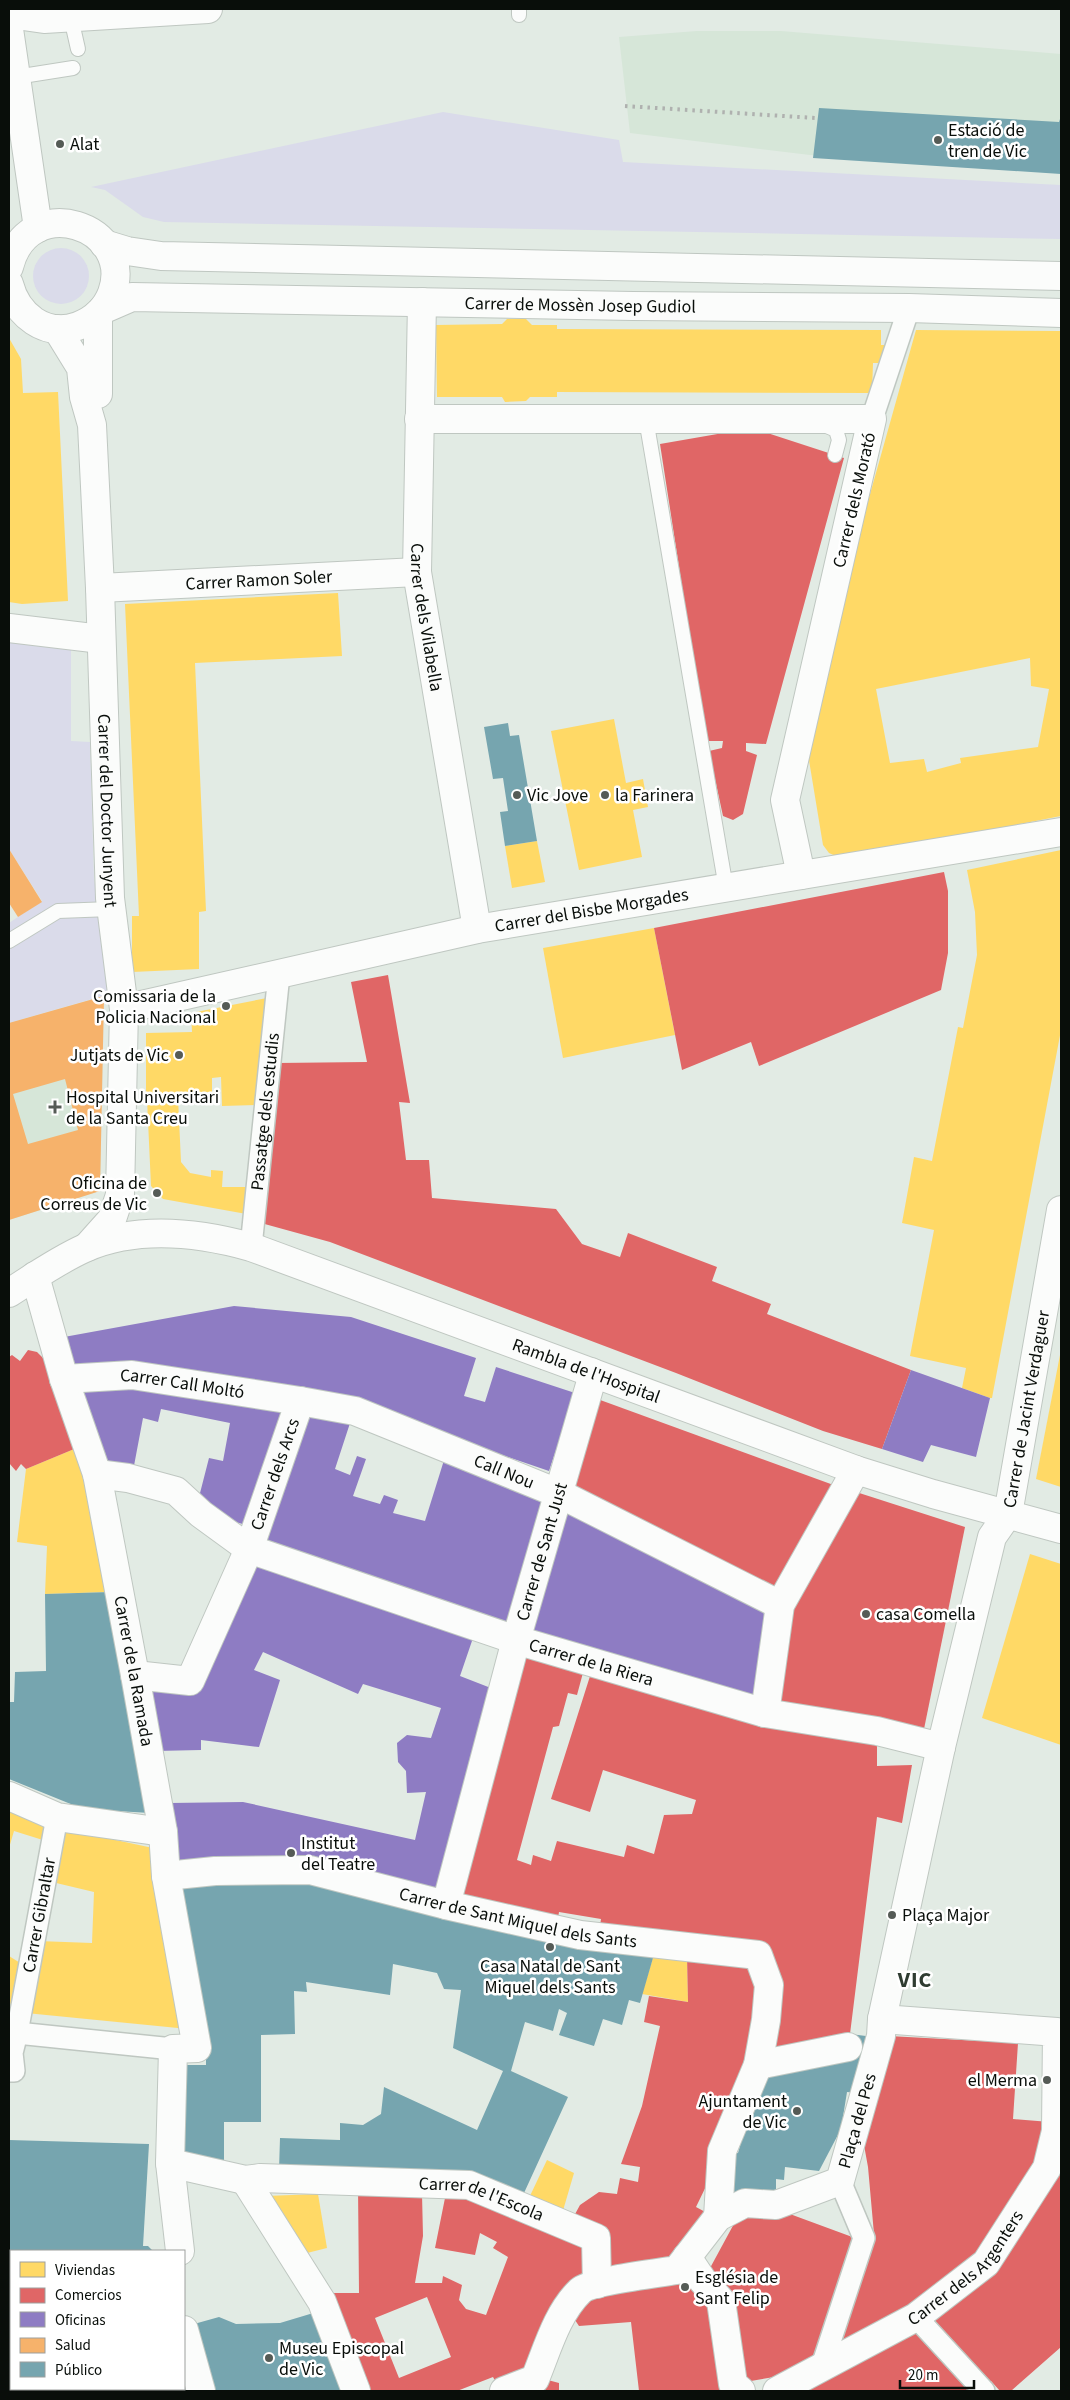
<svg xmlns="http://www.w3.org/2000/svg" width="1070" height="2400" font-family="'Source Sans 3',sans-serif">
	<style>
		.built { fill: #d6e6d8 }
		.green { fill: #dadbea }
		.homes { fill: #ffd966; fill-rule: evenodd }
		.shops { fill: #e06666; fill-rule: evenodd }
		.offices { fill: #8e7cc3 }
		.health { fill: #f6b26b; fill-rule: evenodd }
		.public { fill: #76a5af }
		.lines { fill: none; stroke-linecap: round; stroke-linejoin: round }
		.service-casing { stroke: #bfc7c1; stroke-width: 16 }
		.pedestrian-casing { stroke: #bfc7c1; stroke-width: 24 }
		.minor-casing { stroke: #bfc7c1; stroke-width: 30 }
		.tertiary-casing { stroke: #bfc7c1; stroke-width: 30 }
		.service { stroke: #fbfcfb; stroke-width: 14 }
		.pedestrian { stroke: #fbfcfb; stroke-width: 21 }
		.minor { stroke: #fbfcfb; stroke-width: 28 }
		.tertiary { stroke: #fbfcfb; stroke-width: 28 }
		.rail { stroke: #afb1af; stroke-width: 4; stroke-dasharray: 2.5 5; stroke-linecap: butt }
		.poi-dot { fill: #555b56; stroke: #fff; stroke-width: 2 }
		.labels { text-anchor: middle; stroke-width: 5; stroke-linejoin: round; paint-order: stroke }
		.poi-label { font-size: 18px; fill: #090e0a; stroke: #fff; text-anchor: start }
		.street-label { font-size: 18px; fill: #090e0a; stroke: #fff }
		.district-label { font-size: 22px; font-weight: bold; letter-spacing: 1px; fill: #2f3c31; stroke: #fff }
	</style>
	<rect width="100%" height="100%" fill="#e2ebe4"/>
	<g class="built">
		<path d="M697 31H781L1061 54V172L810 155 630 133 619 37Z"/>
		<path d="M104 996 100 1191 9 1220V1023Z"/>
	</g>
	<g class="green">
		<path d="M443 112 619 140 623 162 1061 185V239L164 222 143 217 105 190 91 187Z"/>
		<circle cx="61" cy="276" r="28"/>
		<path d="M9 636 71 643V741L90 742 94 879 113 993 9 1023V923L42 901 9 849Z"/>
	</g>
	<g class="homes">
		<path d="M507 319H526L532 325H557V329L881 330V345H890V363H873L872 393 557 392V397H530L526 401 505 402 502 397H437L436 325 502 324Z"/>
		<path d="M916 330 1061 331V816L848 858 838 857 829 853 823 845 804 730ZM1030 658 1031 686 1049 689 1038 747 960 758 961 763 927 772 924 759 890 763 876 689Z"/>
		<path d="M9 338 21 359 23 393 58 392 68 601 22 604 9 602Z"/>
		<path d="M338 593 342 656 195 663 206 911 199 912V969L132 972V916H139L125 604Z"/>
		<path d="M614 719 626 783 643 779 648 807 633 810 642 857 579 870 551 731Z"/>
		<path d="M537 841 545 882 512 888 505 846Z"/>
		<path d="M1061 850V1030L992 1398H990L962 1388 966 1368 910 1356 934 1230 902 1223 914 1157 932 1161 958 1027 963 1028 977 955 975 912 967 870Z"/>
		<path d="M654 928 675 1035 563 1058 543 948Z"/>
		<path d="M267 998 260 1105 222 1106 221 1077 212 1078V1092L146 1094V1033L192 1032 191 1013Z"/>
		<path d="M178 1098 181 1162 190 1173 211 1177V1170L223 1171 222 1187H254L252 1215 163 1199 151 1186 147 1099Z"/>
		<path d="M1060 1355H1061V1487L1036 1479Z"/>
		<path d="M79 1447 111 1592 45 1594 47 1546 17 1542 26 1469Z"/>
		<path d="M1030 1554 1061 1564V1745L982 1718Z"/>
		<path d="M9 1807 50 1824 46 1841 14 1831 9 1848Z"/>
		<path d="M64 1829 153 1848 188 2029 26 2013 38 1941 92 1943 94 1892 52 1882Z"/>
		<path d="M655 1951 687 1956 688 2002 642 1994Z"/>
		<path d="M9 1956 25 1966 9 2033Z"/>
		<path d="M547 2160 574 2173 562 2214 529 2198Z"/>
		<path d="M318 2194 327 2248 307 2253 266 2196Z"/>
	</g>
	<g class="shops">
		<path d="M752 428 844 458 766 744 746 743V751L757 755 743 814 733 820 723 816 709 751 722 748 723 741H706L660 444Z"/>
		<path d="M944 872 948 891V953L941 990 759 1066 751 1042 682 1070 654 928Z"/>
		<path d="M388 975 410 1103 399 1102 406 1160H429L432 1198 556 1209 582 1244 620 1257 628 1233 717 1267 712 1281 771 1304 767 1314 911 1370 882 1449 823 1431 676 1373 330 1242 261 1223 277 1063 367 1062 351 982Z"/>
		<path d="M28 1350 37 1352 43 1358 52 1357 79 1447 26 1469 21 1464 16 1471 9 1463V1357L12 1355 20 1361Z"/>
		<path d="M592 1397 839 1487 776 1597 570 1490Z"/>
		<path d="M853 1491 965 1527 923 1734 771 1704 780 1627Z"/>
		<path d="M521 1649 584 1669 577 1695 568 1693 559 1726 553 1727 517 1860 531 1865 533 1855 551 1861 557 1841 624 1857 627 1845 654 1854 664 1815 692 1814 696 1800 603 1770 590 1812 551 1799 591 1673 877 1734V1766L912 1765 902 1823 877 1817 850 2034 770 2054 763 1950 599 1933 601 1919 559 1912 557 1924 452 1901Z"/>
		<path d="M687 1956 759 1960 762 2009 711 2176 696 2207 709 2214 676 2258 601 2276 574 2216 580 2205 599 2192 617 2194 620 2178 638 2182 640 2167 621 2164 642 2106 660 2026 644 2022 649 1996 688 2002Z"/>
		<path d="M889 2036 1018 2043 1013 2119 1050 2122 1044 2161 980 2259 869 2333 834 2344 874 2234 868 2167 860 2123Z"/>
		<path d="M1061 2145V2347L1011 2391H1000L991 2381 985 2387 924 2317 974 2281Z"/>
		<path d="M358 2186 422 2194 423 2236 415 2283H442L443 2276 462 2285 459 2300 466 2309 486 2315 508 2257 493 2248 497 2242 480 2233 475 2255 435 2248 446 2193 503 2204 591 2243V2283L538 2353 524 2368 498 2386 493 2377 457 2391H363L325 2293H359ZM427 2297 451 2357 399 2378 375 2318Z"/>
		<path d="M742 2209 779 2210 855 2238 816 2358 786 2375 733 2384 731 2391H639L631 2322 579 2326 571 2314 591 2291 676 2281H703Z"/>
		<path d="M915 2326 975 2391H798Z"/>
		<path d="M544 2379 559 2383V2391H515Z"/>
	</g>
	<g class="offices">
		<path d="M234 1306 351 1317 476 1358 464 1396 485 1402 496 1367 575 1393 549 1471 368 1409 71 1374 64 1337Z"/>
		<path d="M911 1370 990 1398 976 1457 931 1445 923 1462 882 1449Z"/>
		<path d="M129 1380 287 1412 246 1525 215 1516 199 1497 209 1458 223 1461 230 1423 161 1409 158 1422 143 1418 133 1471 108 1468 82 1389Z"/>
		<path d="M309 1411 352 1417 335 1469 350 1475 357 1456 366 1459 353 1496 380 1504 384 1495 398 1500 393 1513 425 1521 445 1457 549 1501 510 1633 258 1548Z"/>
		<path d="M561 1509 773 1605 757 1702 524 1638Z"/>
		<path d="M254 1556 473 1638 460 1676 496 1690 441 1897 176 1870 170 1803 243 1802 415 1840 426 1792 407 1793 406 1771 398 1762 397 1743 407 1735 431 1738 441 1708 363 1684 358 1694 263 1652 254 1670 280 1680 259 1747 201 1740V1750L155 1751 150 1675 190 1681Z"/>
	</g>
	<g class="health">
		<path d="M9 849 42 902 18 917 9 903Z"/>
		<path d="M104 996 100 1191 9 1220V1023ZM65 1079 78 1130 28 1144 13 1094Z"/>
	</g>
	<g class="public">
		<path d="M819 108 1059 122 1061 116V174L813 158Z"/>
		<path d="M508 723 510 736 519 735 537 841 505 846 500 812 508 811 503 778 493 779 484 727Z"/>
		<path d="M111 1592 150 1813 83 1809 9 1779V1702H14L15 1672 46 1671 45 1594Z"/>
		<path d="M300 1875 655 1951 640 2003 629 2000 622 2025 603 2019 594 2046 559 2035 567 2013 559 2009 553 2031 525 2022 511 2071 568 2097 524 2193 279 2170 280 2138 340 2140V2123L363 2125 381 2114 384 2087 477 2130 503 2071 453 2048 461 1990 444 1989 437 1973 393 1964 390 1995 306 1982 307 1992 294 1991 295 2034 261 2035V2122H224V2168L181 2158 185 2065H206V2032L175 1884Z"/>
		<path d="M850 2034 874 2037 857 2093 847 2092 841 2129 819 2171 785 2167 784 2180 776 2179V2197L727 2198 728 2153H738L760 2075Z"/>
		<path d="M9 2140 149 2144 143 2246H148L153 2251H11V2389H185V2391H9Z"/>
		<path d="M320 2311 350 2391H209L194 2324 219 2317 236 2324 280 2323Z"/>
	</g>
	<g class="lines">
		<g class="service-casing">
			<g id="service">
				<path d="M519 9V15"/>
				<path d="M71 18 78 49"/>
				<path d="M16 77 73 68"/>
				<path d="M646 419 726 888"/>
				<path d="M822 424 836 430 839 440 835 455"/>
				<path d="M9 941 58 911 111 909"/>
			</g>
		</g>
		<g class="pedestrian-casing">
			<g id="pedestrian">
				<path d="M872 419 909 308"/>
				<path id="s1" d="M251 1247 279 974"/>
				<path id="s2" d="M17 2033 57 1817"/>
				<path d="M9 2071H14L12 2053 17 2033 173 2049"/>
				<path d="M916 2317 984 2391"/>
				<path d="M822 2366 864 2238 840 2181"/>
			</g>
		</g>
		<g class="minor-casing">
			<g id="minor">
				<path d="M9 14 44 19 208 9"/>
				<path id="s3" d="M422 302 417 572 477 929"/>
				<path id="s4" d="M57 329 81 368 84 397 92 425 100 588 110 898 124 1009 120 1195 112 1219 87 1247"/>
				<path d="M98 394V314"/>
				<path d="M419 419H872L785 800 801 875"/>
				<path id="s5" d="M100 588 417 572"/>
				<path d="M9 628 101 639"/>
				<path id="s6" d="M124 1009 477 929 1061 832"/>
				<path id="s7" d="M35 1276 64 1379 97 1474 135 1675 163 1832 166 1876 197 2048 173 2049 170 2163 180 2251"/>
				<path id="s8" d="M9 1293C34 1277 58 1260 85 1248 138 1225 197 1232 251 1247L856 1470 933 1494 1061 1529"/>
				<path id="s9" d="M64 1379 132 1375 300 1401 355 1411 560 1494 780 1605"/>
				<path id="s10" d="M97 1474 128 1478 176 1491 201 1514 249 1549 516 1640 765 1713 877 1731 941 1747"/>
				<path id="s11" d="M135 1675 190 1681 249 1549 300 1401"/>
				<path d="M765 1713 780 1605 856 1470"/>
				<path d="M9 1796 57 1817 163 1832"/>
				<path id="s12" d="M166 1876 215 1871 310 1870 446 1905 580 1935 758 1955 769 1985 766 2020 758 2065 722 2151 718 2217"/>
				<path id="s13" d="M446 1905 516 1640 592 1378 591 1372"/>
				<path d="M758 2065 848 2047"/>
				<path id="s14" d="M170 2163 245 2180 260 2178 469 2185 596 2238 597 2284"/>
				<path d="M245 2180 322 2302 356 2391"/>
				<path d="M687 2257 703 2281 721 2301 733 2384 741 2391"/>
				<path d="M184 2330 201 2391"/>
				<path id="s15" d="M504 2391 535 2379C547 2350 557 2313 580 2291 590 2281 659 2273 677 2270L718 2217 745 2203 776 2205 840 2181 881 2036 882 2019 941 1747 992 1537 1008 1514 1061 1210"/>
				<path id="s16" d="M777 2391 916 2317 986 2263 1047 2168 1056 2131 1057 2032 882 2019"/>
			</g>
		</g>
		<g class="tertiary-casing">
			<g id="tertiary">
				<path d="M9 29 38 228"/>
				<path d="M104 244 127 251 161 256 1061 276"/>
				<path d="M9 267C28 189 136 226 112 293 106 309 94 320 78 326 45 338 17 315 9 284"/>
				<path id="s17" d="M102 310 132 297 633 306 909 308 1061 313"/>
			</g>
		</g>
		<use href="#service" class="service"/>
		<use href="#pedestrian" class="pedestrian"/>
		<use href="#minor" class="minor"/>
		<use href="#tertiary" class="tertiary"/>
		<path class="rail" d="M625 106 815 118"/>
	</g>
	<g class="poi-dot">
		<circle cx="938" cy="140" r="5"/>
		<circle cx="60" cy="144" r="5"/>
		<circle cx="517" cy="795" r="5"/>
		<circle cx="605" cy="795" r="5"/>
		<circle cx="226" cy="1006" r="5"/>
		<circle cx="179" cy="1055" r="5"/>
		<path d="M52.5 1099.5h5v5h5v5h-5v5h-5v-5h-5v-5h5z"/>
		<circle cx="157" cy="1193" r="5"/>
		<circle cx="866" cy="1614" r="5"/>
		<circle cx="291" cy="1853" r="5"/>
		<circle cx="892" cy="1915" r="5"/>
		<circle cx="550" cy="1947" r="5"/>
		<circle cx="1047" cy="2080" r="5"/>
		<circle cx="797" cy="2111" r="5"/>
		<circle cx="685" cy="2287" r="5"/>
		<circle cx="269" cy="2358" r="5"/>
	</g>
	<g class="labels">
		<g class="poi-label">
			<text x="948" y="136">Estació de<tspan x="948" dy="21">tren de Vic</tspan></text>
			<text x="70" y="150">Alat</text>
			<text x="527" y="801">Vic Jove</text>
			<text x="615" y="801">la Farinera</text>
			<text x="216" y="1002" text-anchor="end">Comissaria de la<tspan x="216" dy="21">Policia Nacional</tspan></text>
			<text x="169" y="1061" text-anchor="end">Jutjats de Vic</text>
			<text x="66" y="1103">Hospital Universitari<tspan x="66" dy="21">de la Santa Creu</tspan></text>
			<text x="147" y="1189" text-anchor="end">Oficina de<tspan x="147" dy="21">Correus de Vic</tspan></text>
			<text x="876" y="1620">casa Comella</text>
			<text x="301" y="1849">Institut<tspan x="301" dy="21">del Teatre</tspan></text>
			<text x="902" y="1921">Plaça Major</text>
			<text x="550" y="1972" text-anchor="middle">Casa Natal de Sant<tspan x="550" dy="21">Miquel dels Sants</tspan></text>
			<text x="1037" y="2086" text-anchor="end">el Merma</text>
			<text x="787" y="2107" text-anchor="end">Ajuntament<tspan x="787" dy="21">de Vic</tspan></text>
			<text x="695" y="2283">Església de<tspan x="695" dy="21">Sant Felip</tspan></text>
			<text x="279" y="2354">Museu Episcopal<tspan x="279" dy="21">de Vic</tspan></text>
		</g>
		<g class="street-label">
			<text dy="6" stroke="none"><textPath href="#s17" startOffset="481">Carrer de Mossèn Josep Gudiol</textPath></text>
			<text transform="translate(854 500) rotate(-77)" y="6">Carrer dels Morató</text>
			<text dy="6" stroke="none"><textPath href="#s5" startOffset="159">Carrer Ramon Soler</textPath></text>
			<text dy="6" stroke="none"><textPath href="#s3" startOffset="316">Carrer dels Vilabella</textPath></text>
			<text dy="6" stroke="none"><textPath href="#s4" startOffset="490">Carrer del Doctor Junyent</textPath></text>
			<text dy="6" stroke="none"><textPath href="#s6" startOffset="478">Carrer del Bisbe Morgades</textPath></text>
			<text dy="6" stroke="none"><textPath href="#s1" startOffset="136">Passatge dels estudis</textPath></text>
			<text dy="6" stroke="none"><textPath href="#s8" startOffset="615">Rambla de l'Hospital</textPath></text>
			<text dy="6" stroke="none"><textPath href="#s9" startOffset="119">Carrer Call Moltó</textPath></text>
			<text dy="6" stroke="none"><textPath href="#s15" startOffset="1226">Carrer de Jacint Verdaguer</textPath></text>
			<text dy="6" stroke="none"><textPath href="#s9" startOffset="455">Call Nou</textPath></text>
			<text dy="6" stroke="none"><textPath href="#s11" startOffset="279">Carrer dels Arcs</textPath></text>
			<text dy="6" stroke="none"><textPath href="#s13" startOffset="366">Carrer de Sant Just</textPath></text>
			<text dy="6" stroke="none"><textPath href="#s10" startOffset="535">Carrer de la Riera</textPath></text>
			<text dy="6" stroke="none"><textPath href="#s7" startOffset="408">Carrer de la Ramada</textPath></text>
			<text dy="6" stroke="none"><textPath href="#s2" startOffset="120">Carrer Gibraltar</textPath></text>
			<text dy="6" stroke="none"><textPath href="#s12" startOffset="358">Carrer de Sant Miquel dels Sants</textPath></text>
			<text dy="6" stroke="none"><textPath href="#s15" startOffset="492">Plaça del Pes</textPath></text>
			<text dy="6" stroke="none"><textPath href="#s14" startOffset="316">Carrer de l'Escola</textPath></text>
			<text dy="6" stroke="none"><textPath href="#s16" startOffset="228">Carrer dels Argenters</textPath></text>
		</g>
		<g class="district-label">
			<text x="915" y="1987">VIC</text>
		</g>
	</g>
	<rect width="1070" height="2400" fill="none" stroke="#090e0a" stroke-width="20"/>
	<rect x="10" y="2250" width="175" height="140" fill="#ffffff" stroke="#9d9f9d"/>
	<rect x="20" y="2262" width="25" height="15" fill="#ffd966" stroke="#9d9f9d"/>
	<text x="55" y="2275" font-size="15" fill="#090e0a">Viviendas</text>
	<rect x="20" y="2288" width="25" height="15" fill="#e06666" stroke="#9d9f9d"/>
	<text x="55" y="2300" font-size="15" fill="#090e0a">Comercios</text>
	<rect x="20" y="2312" width="25" height="15" fill="#8e7cc3" stroke="#9d9f9d"/>
	<text x="55" y="2325" font-size="15" fill="#090e0a">Oficinas</text>
	<rect x="20" y="2338" width="25" height="15" fill="#f6b26b" stroke="#9d9f9d"/>
	<text x="55" y="2350" font-size="15" fill="#090e0a">Salud</text>
	<rect x="20" y="2362" width="25" height="15" fill="#76a5af" stroke="#9d9f9d"/>
	<text x="55" y="2375" font-size="15" fill="#090e0a">Público</text>
	<path d="M900 2380v8h74v-8" fill="none" stroke="#090e0a" stroke-width="2.5"/>
	<text x="908" y="2380" font-size="15" fill="#090e0a" stroke="#ffffff" stroke-width="4" paint-order="stroke">20 m</text>
</svg>
